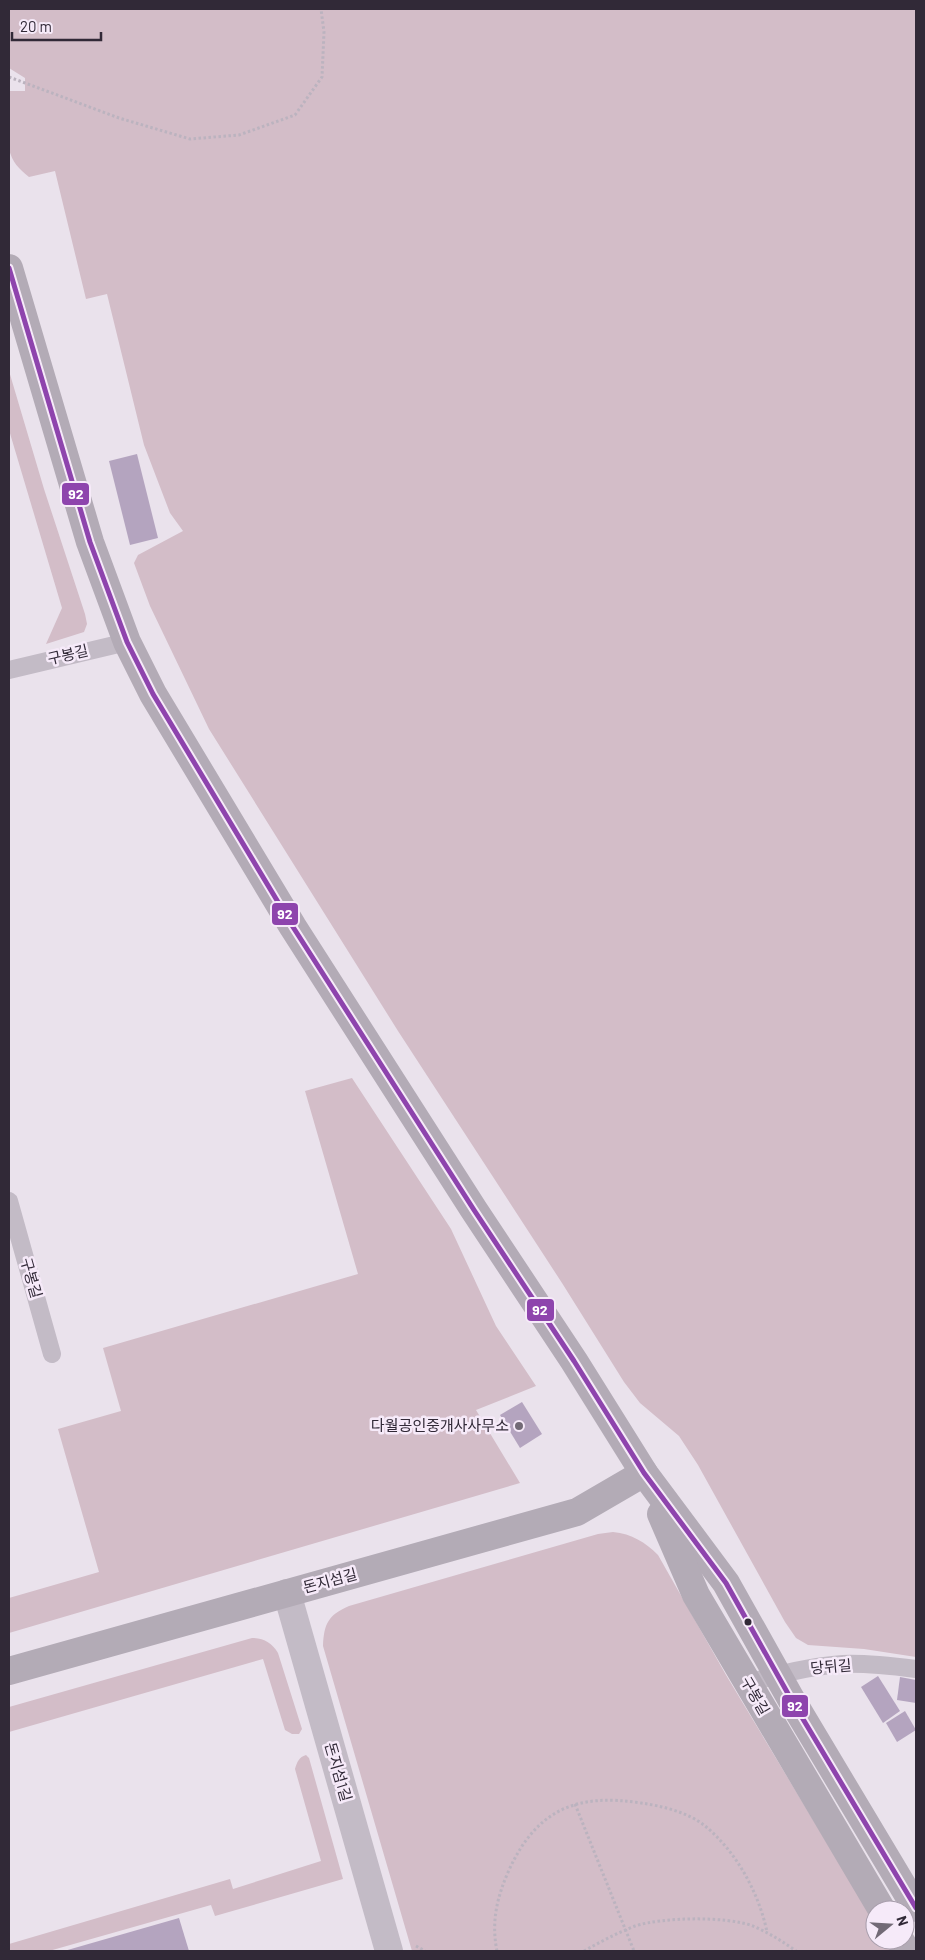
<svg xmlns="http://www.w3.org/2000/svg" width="925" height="1960" font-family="Barlow,'Noto Sans KR',sans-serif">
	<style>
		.green { fill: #d3bdc8 }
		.building { fill: #b4a4bf }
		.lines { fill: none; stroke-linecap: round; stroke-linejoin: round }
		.path { stroke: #bbb3bf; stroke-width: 3; stroke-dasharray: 2.5 2.5; stroke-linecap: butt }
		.lane { stroke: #c3bbc6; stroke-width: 18 }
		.street { stroke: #c3bbc6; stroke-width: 28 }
		.secondary { stroke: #b3abb6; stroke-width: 28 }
		.bus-1-casing { stroke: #f6eaf9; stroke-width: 9 }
		.bus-1 { stroke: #8e44ad; stroke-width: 5 }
		.poi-dot { fill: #726a76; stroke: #f6eaf9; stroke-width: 2 }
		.bus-dot { fill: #312937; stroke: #f6eaf9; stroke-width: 2 }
		.labels { text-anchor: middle; stroke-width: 5; stroke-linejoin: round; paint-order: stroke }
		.street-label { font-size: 15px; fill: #312937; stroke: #f6eaf9 }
		.poi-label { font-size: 15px; fill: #312937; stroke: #f6eaf9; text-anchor: end }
		.line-badge { stroke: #f6eaf9; stroke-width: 2 }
		.badge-label { font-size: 14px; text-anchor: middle; font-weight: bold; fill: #fff }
	</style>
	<rect width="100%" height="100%" fill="#eae2ec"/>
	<g class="green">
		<path d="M9 9H916V1657L864 1649 808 1645 796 1638 785 1622 698 1465 679 1436 640 1403 624 1382 562 1283 398 1031 209 729 150 606 134 563 138 555 183 531 170 513 144 445 107 294 86 299 55 171 29 177C19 169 12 162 9 149V91H25V78L9 68Z"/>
		<path d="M9 371 44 489 85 614 87 624 84 632 46 644 62 608 9 430Z"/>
		<path d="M352 1078 451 1229 496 1326 536 1386 476 1410 520 1483 9 1633V1598L99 1572 58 1429 121 1411 103 1348 358 1274 305 1091Z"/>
		<path d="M613 1532C632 1534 645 1542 658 1555L726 1675 875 1923V1940H885L892 1951H412L323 1646C324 1624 328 1615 349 1606L598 1534Z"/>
		<path d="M252 1638C264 1638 272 1643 278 1653L302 1729 299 1734H292L285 1730 263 1659 9 1732V1707Z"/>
		<path d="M306 1755 309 1758 343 1879 215 1916 211 1905 49 1951H9V1944L230 1879 233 1889 321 1861 295 1769C297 1762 299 1757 306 1755Z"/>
	</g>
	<g class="building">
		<path d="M137 454 158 538 130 545 109 461Z"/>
		<path d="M522 1402 542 1434 520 1448 500 1415Z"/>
		<path d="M878 1676 900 1711 883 1723 861 1687Z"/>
		<path d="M900 1677 916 1680V1703L897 1700Z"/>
		<path d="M905 1711 916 1730 897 1742 886 1723Z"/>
		<path d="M179 1918 189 1951H64Z"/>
	</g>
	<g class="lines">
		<g class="path">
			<path d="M9 77 119 118 190 139 239 135 295 115 322 77 324 32 321 9"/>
			<path d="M575 1804 634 1951"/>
			<path d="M416 1946 425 1951"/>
			<path d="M497 1951C491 1922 497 1897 509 1870 537 1809 577 1793 641 1803 662 1806 688 1812 705 1826 736 1851 759 1893 767 1932"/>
			<path d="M584 1951C600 1942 617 1933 635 1926 663 1917 726 1916 753 1926 769 1933 782 1941 796 1951"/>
		</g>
		<g class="lane">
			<path d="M9 670 127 642"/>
			<path d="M9 1201 52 1354"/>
			<path d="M748 1683C779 1674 810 1666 843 1664 867 1663 892 1666 916 1669"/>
		</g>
		<path class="street" d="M287 1593 389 1951"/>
		<g class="secondary">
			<path d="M9 268 90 542 127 642 153 694 293 927 474 1210 574 1361 644 1473 726 1583 791 1699 916 1908"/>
			<path d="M661 1514 696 1595 882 1910"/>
			<path d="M9 1671 577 1512 644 1473"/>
			<path d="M900 1940 907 1951"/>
		</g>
		<g class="bus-1-casing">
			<path id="bus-1" d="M9 268 90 542 127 642 153 694 293 927 474 1210 574 1361 644 1473 726 1583 791 1699 916 1908"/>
		</g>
		<use href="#bus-1" class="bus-1"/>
	</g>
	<circle class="poi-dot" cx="519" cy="1426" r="5"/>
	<circle class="bus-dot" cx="748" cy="1622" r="4.5"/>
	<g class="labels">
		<g class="street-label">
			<text transform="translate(68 655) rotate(-13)" y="5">구봉길</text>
			<text transform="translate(31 1278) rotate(74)" y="5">구봉길</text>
			<text transform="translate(330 1581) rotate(-15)" y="5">돈지섬길</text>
			<text transform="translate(831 1667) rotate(-5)" y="5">당뒤길</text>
			<text transform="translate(755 1696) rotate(60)" y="5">구봉길</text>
			<text transform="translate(338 1772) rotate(74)" y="5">돈지섬1길</text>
		</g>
		<g class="poi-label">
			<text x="509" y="1431">다월공인중개사사무소</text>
		</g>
	</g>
	<g class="line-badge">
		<rect x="61" y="482" width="29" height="24" rx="5" fill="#8e44ad"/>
		<rect x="271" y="902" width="28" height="24" rx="5" fill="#8e44ad"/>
		<rect x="526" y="1298" width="29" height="24" rx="5" fill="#8e44ad"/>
		<rect x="781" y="1694" width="28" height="24" rx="5" fill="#8e44ad"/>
	</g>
	<g class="badge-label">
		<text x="76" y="499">92</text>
		<text x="285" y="919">92</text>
		<text x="540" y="1315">92</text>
		<text x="795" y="1711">92</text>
	</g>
	<rect width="925" height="1960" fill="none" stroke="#312937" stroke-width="20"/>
	<g transform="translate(890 1925) rotate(72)"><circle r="24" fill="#f6eaf9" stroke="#a79dab"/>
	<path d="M0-4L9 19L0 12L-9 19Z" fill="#726a76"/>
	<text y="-8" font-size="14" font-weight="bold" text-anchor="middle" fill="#312937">N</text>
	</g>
	<path d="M12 32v8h89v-8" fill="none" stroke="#312937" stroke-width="2.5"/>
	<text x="20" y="32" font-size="15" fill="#312937" stroke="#f6eaf9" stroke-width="4" paint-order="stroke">20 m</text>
</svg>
